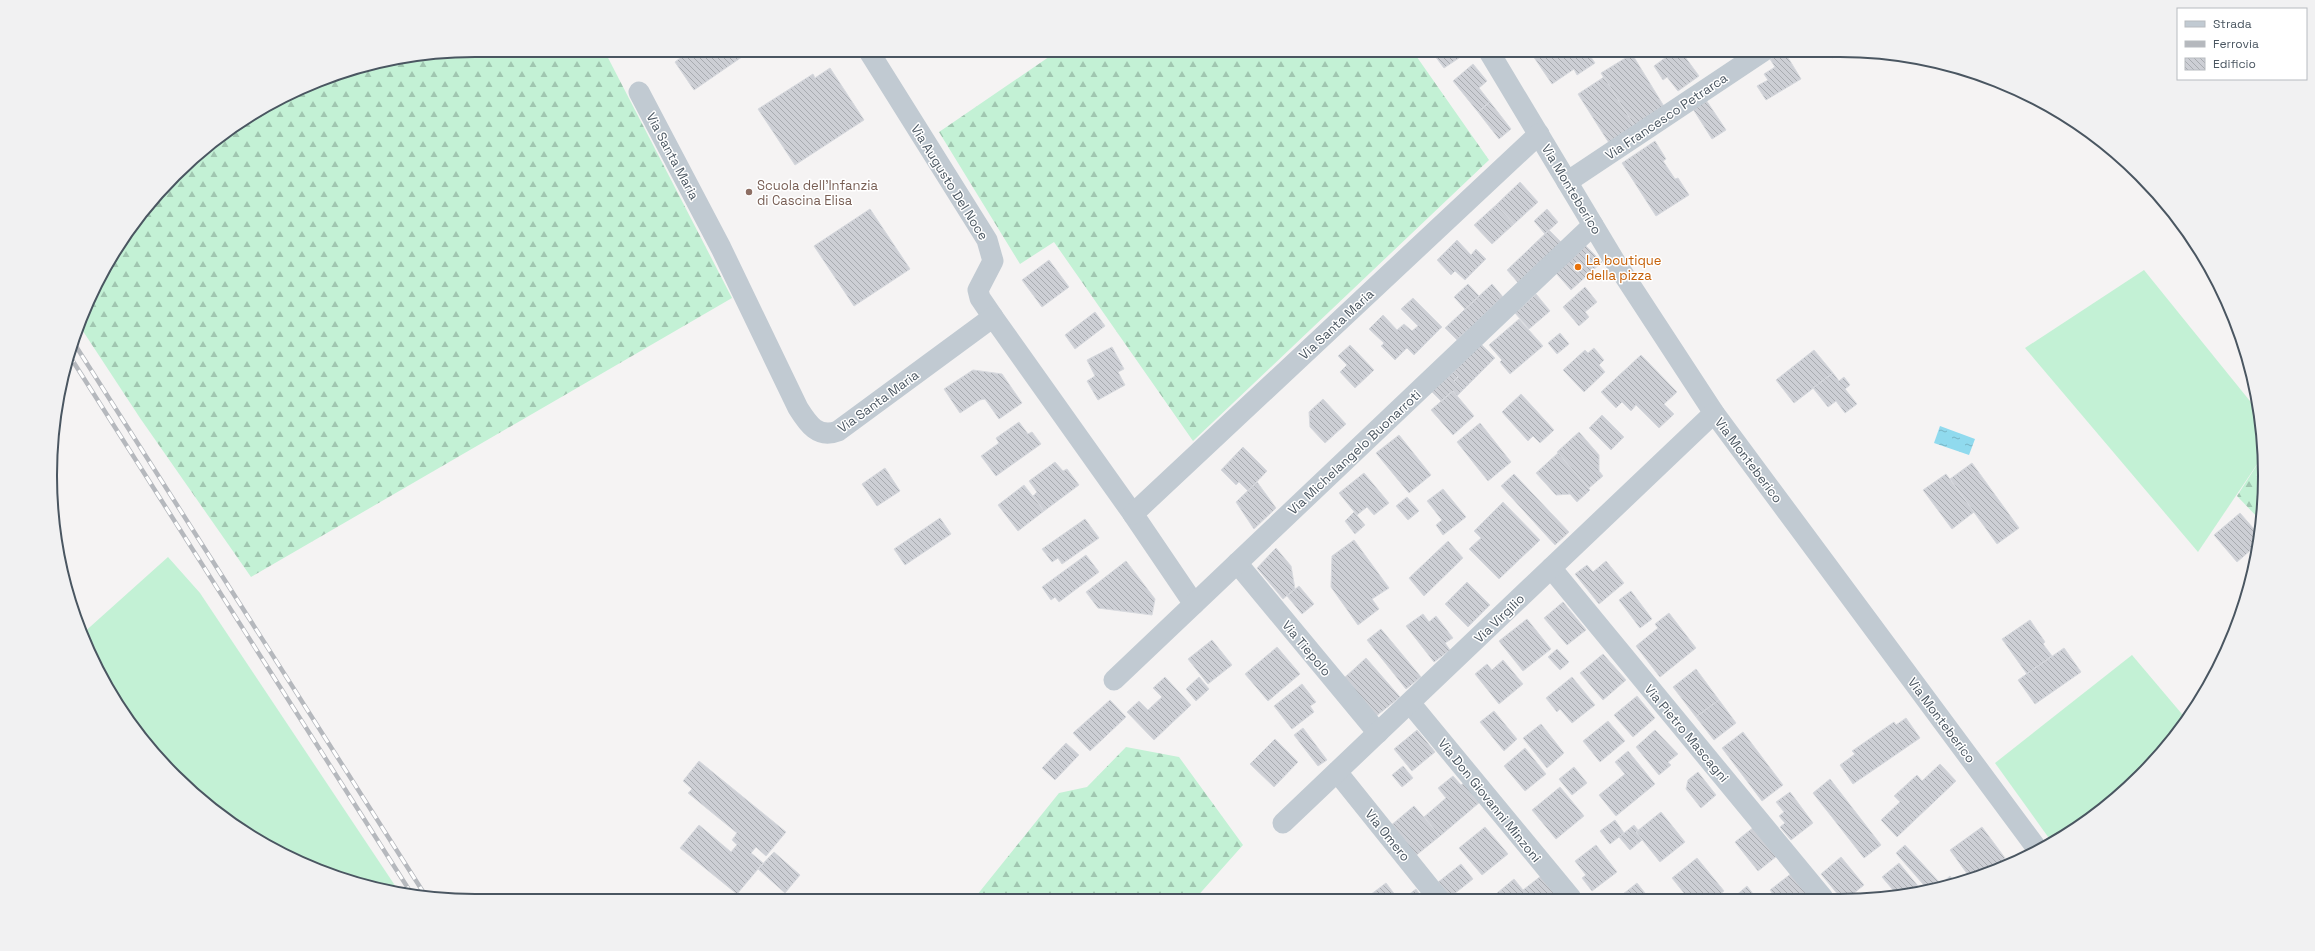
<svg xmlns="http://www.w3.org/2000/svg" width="2315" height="951" font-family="'Space Grotesk',sans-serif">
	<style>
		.grass { fill: #c3f1d5 }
		.forest { fill: url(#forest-firs) }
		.water { fill: url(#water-ripples) }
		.building { fill: url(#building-back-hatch); stroke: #d7d9de }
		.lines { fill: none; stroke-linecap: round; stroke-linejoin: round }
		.minor { stroke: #c1cad2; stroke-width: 21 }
		.rail-casing { stroke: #b5b8bd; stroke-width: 4.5 }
		.rail { stroke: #fff; stroke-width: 3; stroke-dasharray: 9; stroke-linecap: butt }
		.education-dot { fill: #8d6e63; stroke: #fff; stroke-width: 1.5 }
		.food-dot { fill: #e8710a; stroke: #fff; stroke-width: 1.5 }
		.labels { text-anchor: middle; stroke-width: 3; stroke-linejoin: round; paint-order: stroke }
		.street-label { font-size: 13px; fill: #4a5661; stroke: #fff }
		.education-label { font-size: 13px; fill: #785e54; stroke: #fff; text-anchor: start }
		.food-label { font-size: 13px; fill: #c56008; stroke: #fff; text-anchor: start }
		.rim { fill: none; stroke: #4a5661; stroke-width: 2 }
	</style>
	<defs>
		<pattern id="forest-firs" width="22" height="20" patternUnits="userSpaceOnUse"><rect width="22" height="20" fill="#c3f1d5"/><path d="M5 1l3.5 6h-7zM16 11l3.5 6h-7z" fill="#a0c6b0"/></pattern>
		<pattern id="water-ripples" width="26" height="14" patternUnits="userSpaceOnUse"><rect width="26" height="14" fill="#90daee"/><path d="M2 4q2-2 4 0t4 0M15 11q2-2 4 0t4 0" fill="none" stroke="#78b4c4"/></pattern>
		<pattern id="building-back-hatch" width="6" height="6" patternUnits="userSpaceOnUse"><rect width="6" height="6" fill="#cdcfd5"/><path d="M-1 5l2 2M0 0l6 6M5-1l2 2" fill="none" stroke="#a8abb0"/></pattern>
	</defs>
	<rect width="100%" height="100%" fill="#f5f3f3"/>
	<g class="grass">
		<path d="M2144 270 2258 411 2264 454 2198 552 2025 348Z"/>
		<path d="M168 557 200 593 400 893C380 888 358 885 338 878 242 845 155 774 107 684 98 668 87 652 81 635Z"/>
		<path d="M2132 655 2187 720 2120 796 2051 841 1995 763Z"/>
	</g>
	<g class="forest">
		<path d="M476 50H604L732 298 251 577 140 418 79 325 107 263 155 195 195 155 263 107 339 73 393 58Z"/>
		<path d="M1059 50H1412L1489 160 1193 441 1054 242 1020 264 939 132Z"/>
		<path d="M2264 454 2262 522 2237 496Z"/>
		<path d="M1126 747 1179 757 1243 845 1195 899 973 900 1059 793 1087 787Z"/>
	</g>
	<path class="water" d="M1940 426 1975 439 1969 455 1934 443Z"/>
	<g class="building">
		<path d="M690 50H752L694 90 675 62Z"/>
		<path d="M1444 50H1458L1462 56 1444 68 1435 56Z"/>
		<path d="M1529 50H1586L1595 63 1577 75 1574 69 1552 84Z"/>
		<path d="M1676 50H1680L1699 76 1678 91 1667 77 1663 80 1654 66Z"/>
		<path d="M1827 50H1844L1832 58Z"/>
		<path d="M1784 51 1801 79 1766 100 1757 86 1768 80 1764 74 1775 67 1770 59Z"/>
		<path d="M1632 54 1665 108 1635 127 1601 73Z"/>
		<path d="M1473 64 1487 81 1479 88 1490 102 1478 112 1453 81Z"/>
		<path d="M830 68 864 120 795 165 758 109 813 74 815 78Z"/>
		<path d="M1604 77 1635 127 1609 143 1578 94Z"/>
		<path d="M1706 100 1726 130 1712 139 1693 109Z"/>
		<path d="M1490 102 1511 129 1499 139 1478 112Z"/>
		<path d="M1655 141 1666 159 1663 161 1675 179 1678 178 1689 195 1656 216 1622 163Z"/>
		<path d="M1520 182 1538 202 1514 224 1496 205Z"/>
		<path d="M1496 205 1514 224 1492 244 1474 225Z"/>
		<path d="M870 209 910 269 854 306 814 246Z"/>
		<path d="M1547 209 1558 222 1545 234 1534 221Z"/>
		<path d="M1549 230 1563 244 1520 285 1507 270Z"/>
		<path d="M1457 240 1471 255 1476 249 1486 259 1465 280 1455 271 1451 275 1437 260Z"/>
		<path d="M1585 245 1602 262 1571 290 1555 272Z"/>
		<path d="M1049 260 1069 287 1042 307 1022 280Z"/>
		<path d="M1468 284 1479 296 1465 309 1454 297Z"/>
		<path d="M1492 284 1503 297 1457 340 1445 328Z"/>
		<path d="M1585 287 1597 302 1585 312 1589 317 1579 326 1563 307Z"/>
		<path d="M1536 294 1550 311 1529 329 1515 313Z"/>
		<path d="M1413 298 1442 327 1414 355 1407 348 1395 360 1381 346 1384 343 1369 329 1383 315 1397 330 1404 324 1412 331 1418 326 1401 309Z"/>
		<path d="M1095 312 1105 326 1075 349 1065 335Z"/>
		<path d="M1519 319 1543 346 1510 374 1500 362 1502 360 1489 345Z"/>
		<path d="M1560 333 1569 344 1557 354 1548 343Z"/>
		<path d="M1481 344 1495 358 1463 390 1454 381 1458 377 1453 372Z"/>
		<path d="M1350 345 1374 370 1355 388 1340 372 1347 365 1338 356Z"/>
		<path d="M1112 347 1124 369 1118 372 1125 385 1098 400 1087 381 1095 376 1087 360Z"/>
		<path d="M1594 348 1604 360 1599 365 1605 372 1584 392 1563 370 1585 350 1588 353Z"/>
		<path d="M1814 350 1833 373 1794 403 1776 380Z"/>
		<path d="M1641 355 1677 392 1664 404 1674 414 1659 428 1636 405 1631 411 1622 402 1616 408 1601 392Z"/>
		<path d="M973 370 1002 374 1022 403 999 419 985 399 980 400 960 413 944 389Z"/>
		<path d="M1453 372 1458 377 1454 381 1463 390 1457 396 1453 391 1441 401 1431 391Z"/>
		<path d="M1833 373 1839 381 1844 377 1850 385 1845 389 1857 404 1845 413 1836 401 1828 407 1813 388Z"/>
		<path d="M1453 391 1474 416 1453 435 1431 410Z"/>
		<path d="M1521 394 1554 430 1540 443 1533 436 1528 441 1502 412Z"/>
		<path d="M1323 399 1346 424 1325 443 1310 427 1309 412Z"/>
		<path d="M1602 415 1624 437 1611 450 1589 428Z"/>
		<path d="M1019 422 1028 434 1032 432 1041 444 996 476 981 456 999 443 996 438Z"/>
		<path d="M1480 423 1511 462 1488 481 1457 442Z"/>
		<path d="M1579 432 1599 455V471L1603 476 1589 488 1557 452Z"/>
		<path d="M1399 435 1431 475 1409 493 1376 453Z"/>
		<path d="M1243 447 1267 471 1248 491 1239 482 1236 485 1221 470Z"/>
		<path d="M1558 453 1590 490 1577 502 1570 494 1556 495 1536 473Z"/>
		<path d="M1055 462 1063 471 1067 469 1079 485 1044 511 1033 496 1037 492 1029 481Z"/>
		<path d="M1972 463 2019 528 1997 544 1950 479Z"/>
		<path d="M885 468 900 491 877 506 862 484Z"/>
		<path d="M1364 473 1389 503 1374 515 1367 507 1357 515 1339 493Z"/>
		<path d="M1514 474 1569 532 1555 545 1501 486Z"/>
		<path d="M1946 474 1974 512 1952 529 1923 490Z"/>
		<path d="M1257 482 1276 508 1254 529 1236 502Z"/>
		<path d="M1024 485 1044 511 1018 531 998 505Z"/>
		<path d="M1443 489 1466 517 1443 535 1436 525 1442 520 1427 501Z"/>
		<path d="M1407 497 1419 511 1408 520 1396 506Z"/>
		<path d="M1503 502 1540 540 1499 579 1469 549 1481 538 1474 531Z"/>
		<path d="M1354 512 1365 525 1355 534 1345 521Z"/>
		<path d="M2240 513 2260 536 2259 543 2237 562 2214 535Z"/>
		<path d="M940 518 951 534 905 565 894 549Z"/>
		<path d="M1085 519 1099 538 1062 564 1058 558 1052 562 1042 549Z"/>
		<path d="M1354 540 1389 588 1372 599 1379 609 1358 625 1331 587 1332 556Z"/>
		<path d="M1448 541 1463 558 1424 596 1409 578Z"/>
		<path d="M1276 548 1291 566 1295 589 1283 599 1257 568Z"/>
		<path d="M1086 555 1099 572 1059 602 1055 597 1051 600 1042 587Z"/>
		<path d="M1126 561 1155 599 1152 615 1098 608 1086 592Z"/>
		<path d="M1606 561 1624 583 1599 604 1575 574 1587 565 1593 572Z"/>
		<path d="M1467 582 1490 605 1468 627 1445 604Z"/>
		<path d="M1299 586 1314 604 1302 614 1287 596Z"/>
		<path d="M1631 591 1652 619 1640 628 1619 600Z"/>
		<path d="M1563 602 1586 630 1567 645 1544 618Z"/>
		<path d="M1669 613 1696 648 1660 677 1636 646 1658 628 1655 624Z"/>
		<path d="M1423 614 1429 622 1436 616 1453 638 1445 643 1450 650 1434 662 1406 626Z"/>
		<path d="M1527 619 1551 649 1523 671 1499 641Z"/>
		<path d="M2030 620 2045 642 2043 644 2052 656 2027 674 2002 639Z"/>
		<path d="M1381 629 1421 677 1406 689 1367 640Z"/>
		<path d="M1212 640 1232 665 1208 684 1188 659Z"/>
		<path d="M1277 647 1300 674 1268 701 1245 674Z"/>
		<path d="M2064 648 2081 672 2035 704 2018 680Z"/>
		<path d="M1557 649 1569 662 1560 670 1548 657Z"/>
		<path d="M1603 654 1626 680 1603 700 1580 673Z"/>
		<path d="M1366 658 1400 697 1375 717 1343 679Z"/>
		<path d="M1503 660 1523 684 1499 704 1475 674 1487 664 1492 670Z"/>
		<path d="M1696 669 1719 700 1696 717 1673 687Z"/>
		<path d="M1165 677 1191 705 1154 740 1127 712 1139 701 1148 710 1162 697 1153 688Z"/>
		<path d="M1199 677 1209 689 1196 701 1186 689Z"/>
		<path d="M1572 677 1595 705 1572 723 1560 709 1557 712 1546 698Z"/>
		<path d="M1302 684 1316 702 1310 706 1314 712 1292 729 1274 706Z"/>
		<path d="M1637 696 1655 718 1633 737 1614 715Z"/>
		<path d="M1110 700 1126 717 1090 751 1073 733Z"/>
		<path d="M1719 700 1736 723 1714 740 1696 717Z"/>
		<path d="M1494 711 1517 739 1504 751 1480 722Z"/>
		<path d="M1906 718 1920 738 1853 784 1840 765 1855 754 1852 751 1894 722 1896 725Z"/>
		<path d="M1608 721 1625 741 1600 762 1583 741Z"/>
		<path d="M1541 724 1564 753 1547 768 1523 738Z"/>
		<path d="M1303 728 1327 760 1318 766 1294 735Z"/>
		<path d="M1417 730 1435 752 1412 771 1394 749Z"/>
		<path d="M1655 730 1678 754 1668 762 1671 765 1659 775 1636 747Z"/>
		<path d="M1743 732 1783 785 1762 801 1722 748Z"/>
		<path d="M1275 739 1298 762 1274 787 1250 764Z"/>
		<path d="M1066 743 1079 755 1055 780 1042 768Z"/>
		<path d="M1525 748 1546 774 1525 791 1504 766Z"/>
		<path d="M1628 751 1655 784 1616 816 1599 795 1625 774 1615 762Z"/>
		<path d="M699 761 786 832 766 856 756 847 751 853 763 863 737 894 680 848 699 825 731 852 737 845 732 840 737 833 688 793 692 789 683 781Z"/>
		<path d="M1940 764 1956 781 1897 837 1881 820 1900 802 1894 796 1917 775 1922 781Z"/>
		<path d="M1403 766 1413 778 1402 787 1392 775Z"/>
		<path d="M1574 767 1587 783 1572 795 1559 779Z"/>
		<path d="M1698 772 1716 795 1701 808 1686 789 1688 780Z"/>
		<path d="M1453 776 1461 785 1464 783 1480 802 1440 836 1424 817 1446 798 1438 788Z"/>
		<path d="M1830 779 1881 845 1864 858 1813 793Z"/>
		<path d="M1560 787 1584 816 1556 839 1532 810Z"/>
		<path d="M1790 792 1813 823 1791 840 1780 827 1785 823 1779 816 1784 812 1776 802Z"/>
		<path d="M1414 806 1440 836 1414 857 1389 827Z"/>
		<path d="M1661 812 1685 842 1660 862 1636 832Z"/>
		<path d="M1615 820 1624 833 1610 844 1600 831Z"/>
		<path d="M1634 825 1638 830 1636 832 1642 840 1630 850 1619 837Z"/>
		<path d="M1485 827 1508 854 1482 875 1459 848Z"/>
		<path d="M1754 827 1777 856 1758 871 1735 842Z"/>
		<path d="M1982 827 2005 858 1986 873 1971 879 1950 850Z"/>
		<path d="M1596 845 1617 872 1592 891 1582 878 1586 875 1575 861Z"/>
		<path d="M1905 845 1941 884 1950 876 1956 884 1929 891 1896 853Z"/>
		<path d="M774 852 800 875 785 893 758 869Z"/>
		<path d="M1841 857 1864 885 1849 897H1840L1821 874Z"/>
		<path d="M1697 858 1724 891 1715 898H1688L1672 878Z"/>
		<path d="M1899 863 1923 892 1899 897 1882 877Z"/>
		<path d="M1461 864 1473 879 1449 898 1437 883Z"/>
		<path d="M1792 873 1812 898H1776L1770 890Z"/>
		<path d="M1541 876 1555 893 1549 898H1502L1497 893 1514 879 1523 890Z"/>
		<path d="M1386 883 1396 896 1392 899H1372L1370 895Z"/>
		<path d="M1637 883 1649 898H1618Z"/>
		<path d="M1747 886 1756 898H1733Z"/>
		<path d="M1416 889 1423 899H1403Z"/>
	</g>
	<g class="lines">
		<g class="minor">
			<path d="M868 50 987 240 993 261 978 290 980 298 993 317"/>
			<path d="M1488 50 1614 260 1714 413 2038 850"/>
			<path d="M639 92 721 248 798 408C808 424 818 439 838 431L993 317 1133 514 1194 604"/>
			<path d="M1567 182 1765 50"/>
			<path d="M1133 514 1539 134"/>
			<path d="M1237 563 1378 733"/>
			<path d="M1551 568 1823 898"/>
			<path d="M1114 680 1593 225"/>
			<path d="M1410 703 1571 898"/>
			<path d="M1337 772 1439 899"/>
			<path d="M1283 823 1714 413"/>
		</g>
		<g class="rail-casing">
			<g id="rail">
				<path d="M72 340 427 898"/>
				<path d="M69 355 413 896"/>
			</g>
		</g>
		<use href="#rail" class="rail"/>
	</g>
	<circle class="education-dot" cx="749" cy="192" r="4"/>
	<circle class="food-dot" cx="1578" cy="267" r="4"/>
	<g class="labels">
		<g class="street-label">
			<text transform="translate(1666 116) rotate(-34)" y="5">Via Francesco Petrarca</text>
			<text transform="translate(673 156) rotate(62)" y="5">Via Santa Maria</text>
			<text transform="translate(950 182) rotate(58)" y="5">Via Augusto Del Noce</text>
			<text transform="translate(1572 189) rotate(59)" y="5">Via Monteberico</text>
			<text transform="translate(1336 324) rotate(-43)" y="5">Via Santa Maria</text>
			<text transform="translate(878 401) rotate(-36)" y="5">Via Santa Maria</text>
			<text transform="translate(1354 452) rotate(-43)" y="5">Via Michelangelo Buonarroti</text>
			<text transform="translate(1749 460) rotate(53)" y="5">Via Monteberico</text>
			<text transform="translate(1499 618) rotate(-44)" y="5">Via Virgilio</text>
			<text transform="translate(1307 648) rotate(50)" y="5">Via Tiepolo</text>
			<text transform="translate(1942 720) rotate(53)" y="5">Via Monteberico</text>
			<text transform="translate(1687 733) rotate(50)" y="5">Via Pietro Mascagni</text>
			<text transform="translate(1490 800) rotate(51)" y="5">Via Don Giovanni Minzoni</text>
			<text transform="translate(1388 835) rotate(51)" y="5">Via Omero</text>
		</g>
		<g class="education-label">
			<text x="757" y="190">Scuola dell'Infanzia<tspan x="757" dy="15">di Cascina Elisa</tspan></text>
		</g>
		<g class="food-label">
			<text x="1586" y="265">La boutique<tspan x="1586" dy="15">della pizza</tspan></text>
		</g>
	</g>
	<path d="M0 0H2315V951H0ZM475 57H1840A418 418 0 0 1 2258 475V476A418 418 0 0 1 1840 894H475A418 418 0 0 1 57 476V475A418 418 0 0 1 475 57Z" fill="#f1f1f2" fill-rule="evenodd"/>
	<path class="rim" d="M475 57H1840A418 418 0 0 1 2258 475V476A418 418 0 0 1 1840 894H475A418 418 0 0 1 57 476V475A418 418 0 0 1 475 57Z"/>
	<rect x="2177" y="8" width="130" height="72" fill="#ffffff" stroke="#b7bbc0"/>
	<rect x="2185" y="21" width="20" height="6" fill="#c1cad2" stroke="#b7bbc0"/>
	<text x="2213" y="28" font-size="12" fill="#4a5661">Strada</text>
	<rect x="2185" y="41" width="20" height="6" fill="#b5b8bd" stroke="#b7bbc0"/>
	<text x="2213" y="48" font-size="12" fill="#4a5661">Ferrovia</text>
	<rect x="2185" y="58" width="20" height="12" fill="url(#building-back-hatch)" stroke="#b7bbc0"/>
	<text x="2213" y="68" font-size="12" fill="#4a5661">Edificio</text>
</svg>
